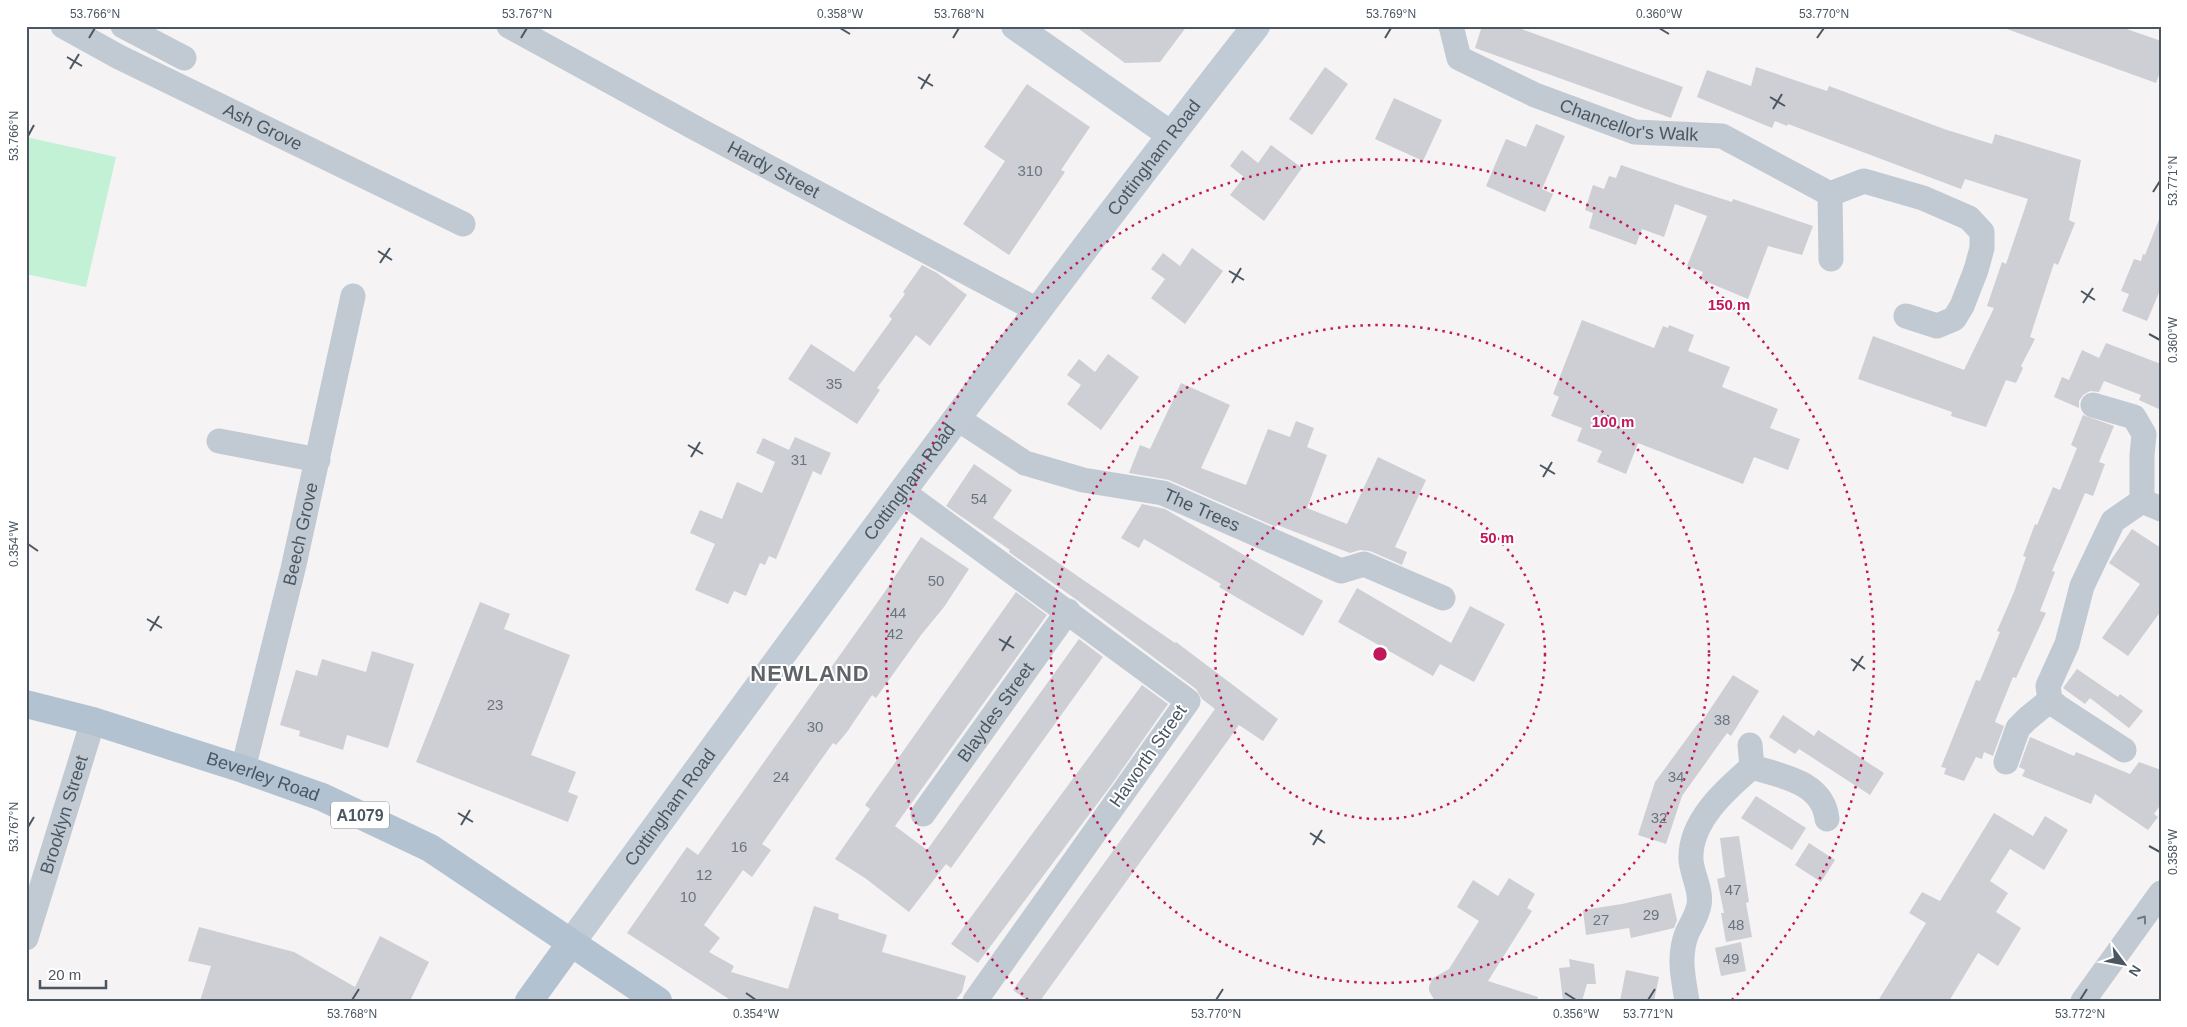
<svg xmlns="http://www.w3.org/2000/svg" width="2187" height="1027" font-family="Helvetica,sans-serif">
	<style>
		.green { fill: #c3f1d5 }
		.building { fill: #cdcfd5 }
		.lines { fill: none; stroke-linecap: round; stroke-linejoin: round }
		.street { stroke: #c1cad2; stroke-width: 25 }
		.secondary { stroke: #c1cbd6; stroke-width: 28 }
		.primary { stroke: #b3c2d1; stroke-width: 28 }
		.oneway { stroke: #6e7983 }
		.ticks { fill: none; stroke: #4a5661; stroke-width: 2 }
		.ring { fill: none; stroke: #c2185b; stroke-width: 2.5; stroke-dasharray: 2.5 5 }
		.labels { text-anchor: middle; stroke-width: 4; stroke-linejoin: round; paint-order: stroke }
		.number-label { font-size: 15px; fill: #6b747e }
		.shield { fill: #fff; stroke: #808990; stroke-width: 1 }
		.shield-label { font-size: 16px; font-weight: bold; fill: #4a5661 }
		.street-label { font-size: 18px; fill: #4a5661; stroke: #fff }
		.district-label { font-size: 22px; font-weight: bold; letter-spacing: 1px; fill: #5f6368; stroke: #fff }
		.centre { fill: #c2185b; stroke: #fff; stroke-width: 2.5 }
		.ring-label { font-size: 15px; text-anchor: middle; font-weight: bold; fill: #c2185b; stroke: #fff; stroke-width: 4; stroke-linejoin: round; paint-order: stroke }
		.neatline { fill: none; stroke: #4a5661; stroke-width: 2 }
		.ticks-label { font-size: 12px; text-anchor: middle; fill: #4a5661 }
	</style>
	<rect width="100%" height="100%" fill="#f5f3f3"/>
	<path class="green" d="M26 137 116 157 86 287 26 274Z"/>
	<g class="building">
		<path d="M1075 26H1187L1160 62 1125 63Z"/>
		<path d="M1482 26H1513L1683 87 1671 118 1475 48Z"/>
		<path d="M2004 26H2118L2161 41V69L2156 83 2004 28Z"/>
		<path d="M1325 67 1348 84 1312 135 1289 119Z"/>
		<path d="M1756 67 1827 91 1829 86 1944 129 1992 144 1995 134 2081 160 2069 220 2075 223 2058 265 2054 263 2030 337 2035 339 2021 366 2023 368 2016 383 2006 380 1986 427 1951 416 1952 412 1858 379 1873 336 1964 370 1994 308 1987 306 2002 262 2006 264 2028 199 1965 179 1961 189 1788 124 1787 126 1775 121 1772 128 1697 97 1707 70 1751 86Z"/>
		<path d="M1027 84 1090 127 1061 170 1065 172 1009 255 963 224 1005 161 984 147Z"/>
		<path d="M1394 98 1442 120 1423 161 1375 139Z"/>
		<path d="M1536 124 1565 136 1542 189 1553 194 1545 212 1486 186 1506 139 1526 147Z"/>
		<path d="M1271 145 1302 168 1264 221 1230 195 1244 177 1230 166 1242 150 1258 163Z"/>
		<path d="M1621 165 1685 187 1732 202 1733 199 1813 226 1802 255 1768 246 1748 299 1700 279 1703 272 1687 266 1707 216 1675 204 1664 237 1642 229 1636 245 1589 228 1593 213 1585 210 1593 185 1604 189 1609 176 1616 178Z"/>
		<path d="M2160 217 2161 288 2147 321 2122 311 2129 294 2121 291 2134 259 2141 261 2143 254 2145 255Z"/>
		<path d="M1192 248 1223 271 1185 324 1151 298 1165 279 1151 269 1163 253 1180 266Z"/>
		<path d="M922 265 937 273 967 295 930 346 916 335 877 388 880 390 857 424 788 379 811 344 854 372 892 319 889 316 905 294 903 292Z"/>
		<path d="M1582 320 1654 348 1663 326 1668 328 1669 325 1694 335 1688 351 1730 367 1722 387 1778 409 1770 428 1800 439 1788 470 1754 457 1743 484 1638 443 1626 474 1597 462 1602 451 1577 441 1582 428 1551 416 1559 397 1553 394Z"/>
		<path d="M2106 343 2161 364V410L2139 400 2141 395 2104 381 2099 392 2090 391 2083 395 2079 401V408L2054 397 2062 377 2069 380 2082 350 2099 358Z"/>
		<path d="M1108 354 1139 377 1101 430 1067 404 1081 385 1067 375 1079 359 1095 372Z"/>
		<path d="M1181 383 1230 405 1201 468 1246 485 1268 429 1290 437 1296 421 1314 428 1307 447 1327 455 1307 508 1347 524 1378 457 1426 480 1395 547 1407 552 1402 565 1370 551 1360 550 1350 553 1277 525 1276 527 1169 480 1129 473 1140 445 1150 449Z"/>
		<path d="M2083 415 2114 426 2099 462 2105 464 2093 496 2085 493 2052 571 2055 572 2040 611 2046 613 2016 678 2013 677 1996 719 1995 722 2004 726 1993 756 1984 752 1982 759 1976 757 1964 781 1944 774 1946 768 1941 767 1976 680 1980 681 2000 632 1997 631 2014 592 2026 557 2023 556 2035 524 2037 525 2053 487 2060 490 2077 448 2071 445Z"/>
		<path d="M795 437 831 453 821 475 813 471 776 559 769 556 765 565 760 563 746 596 734 591 728 604 695 590 715 544 690 533 700 510 722 519 737 482 762 493 775 462 756 453 763 438 789 450Z"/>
		<path d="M974 464 1012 490 993 518 1175 643 1176 642 1278 719 1263 741 1239 725 1040 1001H1028L1013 990 1215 709 1202 699 1196 689 1077 600 1009 552 1010 550 946 506Z"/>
		<path d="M1142 504 1165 509 1323 601 1303 636 1219 587 1221 584 1144 539 1139 548 1121 538Z"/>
		<path d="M2132 529 2161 548V611L2128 656 2102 638 2140 584 2109 563Z"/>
		<path d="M921 537 969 569 944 607 921 635 876 698 872 695 847 732 836 745 833 743 818 764 762 844 771 850 752 877 743 870 704 925 720 938 709 952 734 966 731 972 788 989 814 906 839 914 838 919 887 935 882 952 966 976 962 992 955 1001H732L627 933 687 847 698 855 884 593Z"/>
		<path d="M1357 588 1451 643 1470 606 1505 624 1474 682 1440 664 1433 676 1338 622Z"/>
		<path d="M1016 592 1047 615 895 826 927 850 1079 639 1103 657 951 868 946 864 909 912 865 878 835 859 870 809 865 805Z"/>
		<path d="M480 602 510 614 504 629 570 655 531 755 576 772 568 792 578 796 568 822 416 762Z"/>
		<path d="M372 651 414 664 388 748 347 735 343 750 299 736 300 731 280 725 296 670 317 676 322 659 366 672Z"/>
		<path d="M2077 669 2118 697 2120 694 2143 711 2129 728 2090 698 2085 704 2063 688Z"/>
		<path d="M1733 675 1759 691 1731 736 1727 733 1682 796 1666 844 1638 835 1655 782 1699 722 1701 723Z"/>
		<path d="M1142 685 1168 704 1112 784 978 963 951 944Z"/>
		<path d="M1783 715 1814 736 1818 730 1884 773 1870 795 1799 749 1795 754 1769 737Z"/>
		<path d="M2030 737 2074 756 2076 752 2130 774 2139 762 2161 770V804L2154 814 2158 817 2148 830 2095 794 2091 804 2022 776 2025 770 2019 767Z"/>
		<path d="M1756 796 1806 828 1792 850 1741 818Z"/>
		<path d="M1994 813 2033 836 2045 816 2068 830 2044 870 2010 849 1990 881 2008 893 1996 912 2021 928 1998 966 1978 953 1949 1001H1878L1926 923 1909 913 1922 892 1940 901Z"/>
		<path d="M1739 836 1749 902 1746 903 1752 937 1726 942 1721 913H1724L1717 879 1725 877 1720 838Z"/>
		<path d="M1809 843 1835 860 1821 882 1795 865Z"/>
		<path d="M1509 878 1535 894 1527 908 1532 911 1488 981 1538 997 1537 1001H1435L1429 991V986L1433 978 1449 969 1479 921 1457 907 1473 880 1498 896Z"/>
		<path d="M1671 893 1677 920 1674 928 1631 938 1629 928 1586 935 1583 910 1622 904Z"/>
		<path d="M199 927 294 952 355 987 380 936 429 962 410 1001H200L211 966 188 961Z"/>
		<path d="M1741 942 1746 971 1721 976 1715 948Z"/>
		<path d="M1569 959 1594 964 1596 984H1587L1582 1001H1563L1559 968 1570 967Z"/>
		<path d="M1626 970 1659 977 1654 1001H1620Z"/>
	</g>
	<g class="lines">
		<g class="street">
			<path id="s1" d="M63 26 119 57 463 224"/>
			<path d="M123 26 184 58"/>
			<path id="s2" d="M509 26 699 130 1039 311"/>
			<path id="s3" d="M1451 26 1459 58 1535 95 1635 132 1722 136 1830 194 1864 181 1923 198 1969 218 1982 232V248L1976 270 1962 306 1954 319 1937 326 1906 316"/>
			<path d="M1830 194 1831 259"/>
			<path d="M2093 405 2134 417 2144 434 2142 455V501"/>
			<path id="s4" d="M958 419 1025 463 1083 480 1163 493 1341 571 1364 564 1443 598"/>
			<path d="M219 441 318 460"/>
			<path d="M903 492 1188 701 975 1001"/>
			<path d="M1750 745 1752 767C1782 776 1823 782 1827 819"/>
			<path d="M2124 750 2058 707 2050 700 2048 686 2067 644 2082 586 2113 521 2142 501 2161 509"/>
			<path d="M2006 762 2018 728 2027 719 2050 700"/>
			<path id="s5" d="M243 769 293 569 353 296"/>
			<path id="s6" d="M923 814 1068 611"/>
			<path id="s7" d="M26 938 93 721"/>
			<path d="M1687 1001C1683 977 1678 956 1687 933 1691 924 1697 916 1699 905 1702 890 1692 875 1691 860 1689 822 1725 790 1752 767"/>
			<path d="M2083 1001 2161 893"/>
		</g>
		<g class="secondary">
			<path d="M1015 26 1171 135"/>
			<path id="s8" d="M571 943C796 635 1021 326 1256 26"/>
		</g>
		<g class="primary">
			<path id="s9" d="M26 704 93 721 243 769 322 797 430 848 658 1001"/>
			<path d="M529 1001 571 943"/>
		</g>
	</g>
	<defs><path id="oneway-chevron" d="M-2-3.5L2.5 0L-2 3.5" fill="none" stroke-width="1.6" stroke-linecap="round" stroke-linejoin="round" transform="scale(1.25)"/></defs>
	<use class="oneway" href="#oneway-chevron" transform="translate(2143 919) rotate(-54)"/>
	<path class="ticks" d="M840 28 850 34M1659 28 1669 34M89 38 95 28M521 38 527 28M953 38 959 28M1385 38 1391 28M1817 38 1824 28M67 57 82 66M70 69 79 54M918 77 933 86M921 89 930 74M1770 97 1785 106M1773 109 1782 94M28 136 34 125M2153 192 2160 181M378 251 392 260M380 263 390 248M1229 271 1244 280M1232 283 1241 268M2081 291 2095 300M2083 303 2093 288M2149 334 2160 340M688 445 703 454M691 457 700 442M1540 465 1555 474M1543 477 1552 462M28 544 38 551M147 619 162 628M150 631 159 616M999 639 1014 648M1002 651 1011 636M1851 659 1865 669M1853 671 1863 656M458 813 473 822M461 825 470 810M28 827 34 817M1310 833 1325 843M1313 845 1322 830M2149 846 2160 852M746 993 756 1000M1565 993 1576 1000M352 1000 359 989M1216 1000 1223 989M1648 1000 1655 989M2080 1000 2087 989"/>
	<g class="ring">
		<circle cx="1380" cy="654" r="165"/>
		<circle cx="1380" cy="654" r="329"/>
		<path d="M1028 1000A494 494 0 1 1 1732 1000"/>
	</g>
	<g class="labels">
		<g class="number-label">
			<text x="1030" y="176">310</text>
			<text x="834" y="389">35</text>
			<text x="799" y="465">31</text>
			<text x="979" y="504">54</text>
			<text x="936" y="586">50</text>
			<text x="898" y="618">44</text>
			<text x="895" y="639">42</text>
			<text x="495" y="710">23</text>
			<text x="1722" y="725">38</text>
			<text x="815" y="732">30</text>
			<text x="781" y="782">24</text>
			<text x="1676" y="782">34</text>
			<text x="1659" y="823">32</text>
			<text x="739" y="852">16</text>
			<text x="704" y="880">12</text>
			<text x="1733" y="895">47</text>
			<text x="688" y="902">10</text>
			<text x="1651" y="920">29</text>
			<text x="1601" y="925">27</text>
			<text x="1736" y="930">48</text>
			<text x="1731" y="964">49</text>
		</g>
		<rect class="shield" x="331" y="801.5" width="58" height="27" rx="4"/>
		<g class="shield-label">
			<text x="360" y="821">A1079</text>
		</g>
		<g class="street-label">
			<text dy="6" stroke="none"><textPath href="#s3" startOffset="216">Chancellor's Walk</textPath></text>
			<text dy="6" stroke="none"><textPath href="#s1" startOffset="224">Ash Grove</textPath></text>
			<text dy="6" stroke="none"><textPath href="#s8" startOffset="978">Cottingham Road</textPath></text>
			<text dy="6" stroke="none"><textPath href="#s2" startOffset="301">Hardy Street</textPath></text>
			<text dy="6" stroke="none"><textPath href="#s8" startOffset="572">Cottingham Road</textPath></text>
			<text dy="6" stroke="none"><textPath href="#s4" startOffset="264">The Trees</textPath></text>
			<text dy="6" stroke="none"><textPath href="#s5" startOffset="242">Beech Grove</textPath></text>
			<text dy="6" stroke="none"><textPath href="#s6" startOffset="125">Blaydes Street</textPath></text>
			<text transform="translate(1148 756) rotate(-55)" y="6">Haworth Street</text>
			<text dy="6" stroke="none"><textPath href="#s9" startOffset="248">Beverley Road</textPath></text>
			<text dy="6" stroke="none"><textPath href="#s8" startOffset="168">Cottingham Road</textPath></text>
			<text dy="6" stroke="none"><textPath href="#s7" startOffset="129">Brooklyn Street</textPath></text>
		</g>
		<g class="district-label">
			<text x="810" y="681">NEWLAND</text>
		</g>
	</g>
	<circle cx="1380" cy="654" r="8" class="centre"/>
	<g class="ring-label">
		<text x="1729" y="310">150 m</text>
		<text x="1613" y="427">100 m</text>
		<text x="1497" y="543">50 m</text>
	</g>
	<rect width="2187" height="1027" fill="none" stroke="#ffffff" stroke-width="55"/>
	<g transform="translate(2124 964) rotate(122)" stroke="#ffffff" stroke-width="4" paint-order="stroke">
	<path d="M0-4L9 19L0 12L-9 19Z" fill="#4a5661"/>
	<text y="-8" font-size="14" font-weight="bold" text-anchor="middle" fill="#4a5661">N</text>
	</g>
	<path d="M40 980v8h66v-8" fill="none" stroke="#4a5661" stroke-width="2.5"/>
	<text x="48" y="980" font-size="15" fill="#4a5661" stroke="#ffffff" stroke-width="4" paint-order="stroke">20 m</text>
	<rect x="28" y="28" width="2132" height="972" class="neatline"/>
	<g class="ticks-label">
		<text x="95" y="18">53.766°N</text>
		<text x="527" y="18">53.767°N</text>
		<text x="840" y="18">0.358°W</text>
		<text x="959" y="18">53.768°N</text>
		<text x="1391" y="18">53.769°N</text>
		<text x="1659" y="18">0.360°W</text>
		<text x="1824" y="18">53.770°N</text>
		<text transform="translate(14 136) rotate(-90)" y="4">53.766°N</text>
		<text transform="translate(2173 181) rotate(-90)" y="4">53.771°N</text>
		<text transform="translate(2173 340) rotate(-90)" y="4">0.360°W</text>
		<text transform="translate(14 544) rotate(-90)" y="4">0.354°W</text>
		<text transform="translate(14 827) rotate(-90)" y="4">53.767°N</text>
		<text transform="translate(2173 852) rotate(-90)" y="4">0.358°W</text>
		<text x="352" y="1018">53.768°N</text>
		<text x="756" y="1018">0.354°W</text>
		<text x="1216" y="1018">53.770°N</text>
		<text x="1576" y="1018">0.356°W</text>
		<text x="1648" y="1018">53.771°N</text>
		<text x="2080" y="1018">53.772°N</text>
	</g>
</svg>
